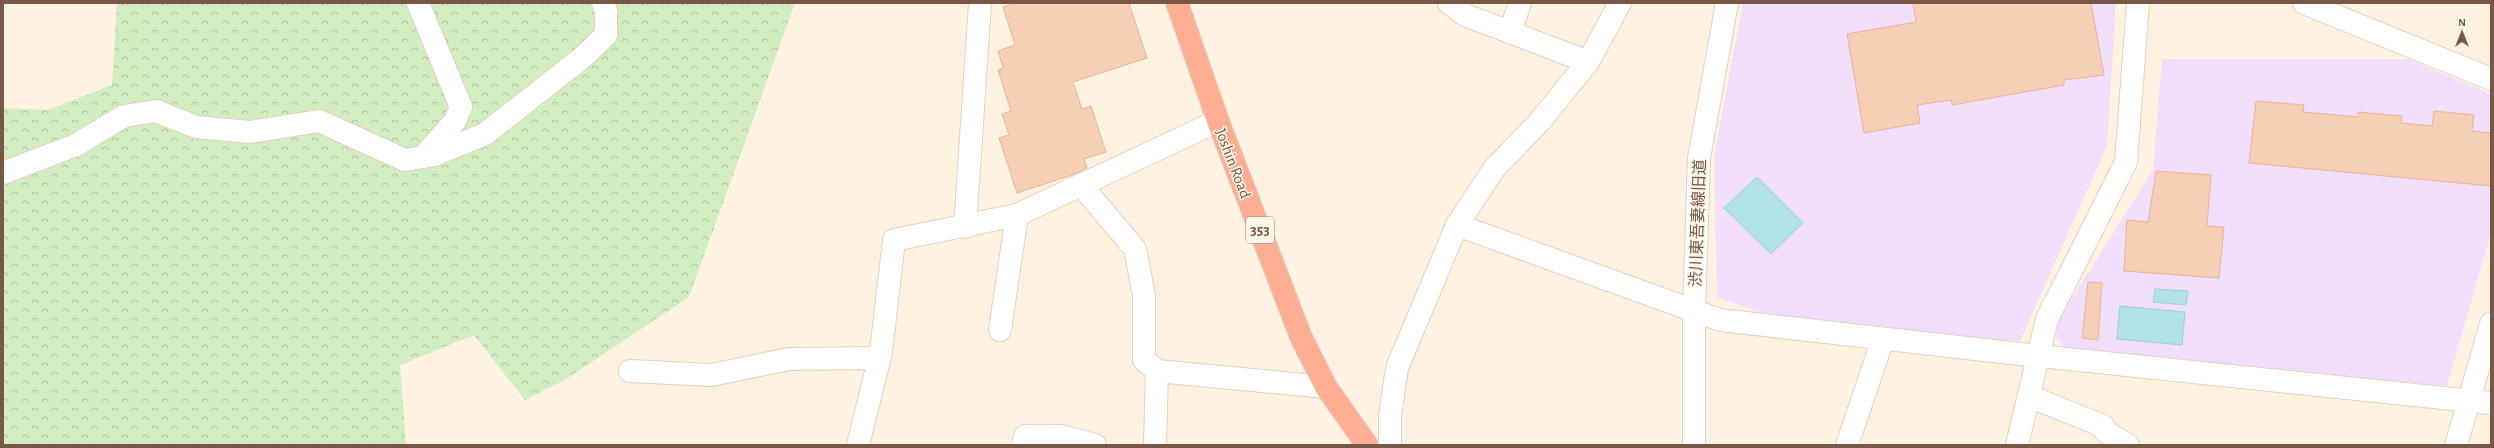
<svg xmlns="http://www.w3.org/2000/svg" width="2494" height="448" font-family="'Alegreya Sans','Noto Sans JP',sans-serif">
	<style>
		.education { fill: #f0defa }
		.forest { fill: url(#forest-crowns) }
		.water { fill: #b4e2e9; stroke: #9ad2dc }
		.building { fill: #f6cfb7; stroke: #eab596 }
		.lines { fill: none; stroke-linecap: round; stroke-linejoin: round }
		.minor-casing { stroke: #e5d0bf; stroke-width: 24 }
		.highway-casing { stroke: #dfd7d3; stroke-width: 24 }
		.minor { stroke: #fff; stroke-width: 22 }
		.highway { stroke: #feae93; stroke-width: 22 }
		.labels { text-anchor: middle; stroke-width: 3; stroke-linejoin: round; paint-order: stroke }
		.shield { fill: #fff6ea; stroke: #a08777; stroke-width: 1 }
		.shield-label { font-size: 15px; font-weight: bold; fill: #785746 }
		.street-label { font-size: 16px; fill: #785746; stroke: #fff6ea }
	</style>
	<defs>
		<pattern id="forest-crowns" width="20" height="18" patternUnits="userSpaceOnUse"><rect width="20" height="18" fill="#d2edbf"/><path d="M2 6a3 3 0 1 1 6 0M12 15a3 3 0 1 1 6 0" fill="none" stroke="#afc39d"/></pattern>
	</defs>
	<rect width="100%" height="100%" fill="#fef3e1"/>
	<g class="education">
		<path d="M1743 3H2116L2107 146 2020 341 1779 319 1717 297 1714 156Z"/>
		<path d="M2162 59H2408L2491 94V233L2447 386 2068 350 2056 339 2057 322 2153 170Z"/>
	</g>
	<path class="forest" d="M117 3H795L689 297 563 381 525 400 474 335 400 365 406 445H3V108L48 110 112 85Z"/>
	<g class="water">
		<path d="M1757 177 1803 223 1771 254 1724 208Z"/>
		<path d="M2155 289 2188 291 2186 305 2153 302Z"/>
		<path d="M2120 306 2185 312 2182 345 2117 339Z"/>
	</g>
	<g class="building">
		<path d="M1016 3H1129L1147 58 1073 82 1082 109 1091 106 1106 152 1084 159 1087 168 1072 175 1017 193 999 138 1009 135 1002 114 1011 111 998 70 1003 68 998 51 1015 45 1003 7Z"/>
		<path d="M1913 3H2091L2104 75 2064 80V85L1952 105 1951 100 1917 105 1920 123 1864 133 1847 34 1916 22Z"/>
		<path d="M2256 101 2304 105 2303 112 2358 117V112L2402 116 2401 123 2432 126 2434 111 2474 115 2472 131 2491 133V186L2249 163Z"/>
		<path d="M2156 171 2211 175 2207 226 2224 227 2219 278 2124 271 2127 220 2148 222Z"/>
		<path d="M2088 282 2102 283 2098 340 2082 338Z"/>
	</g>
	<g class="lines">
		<g class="minor-casing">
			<g id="minor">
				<path d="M418 3 461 107 455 121 423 157"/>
				<path d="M1449 3 1465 15 1588 62"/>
				<path d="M2304 3 2491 79"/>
				<path d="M1510 32 1520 3"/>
				<path d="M3 173 76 145 124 116 156 111 196 127 250 132 319 121 405 160 434 155 485 134 583 57 606 35V11L603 3"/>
				<path d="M1081 185 1135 249 1144 296V360L1157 371 1326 387"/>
				<path d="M1457 225 1720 320 2020 354 2491 403"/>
				<path d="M965 227 980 3"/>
				<path d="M1000 330 1017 215"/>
				<path d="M630 371 711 375 789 359 880 358"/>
				<path d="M2029 396 2103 426 2106 432 2128 445"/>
				<path d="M858 445 881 352 894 240 1017 215 1218 121"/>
				<path d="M1023 445 1025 436H1060L1095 445"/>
				<path d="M1155 445 1157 371"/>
				<path d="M1390 445V415L1397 368 1457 225 1494 169 1540 121 1588 62 1620 3"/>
				<path d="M1694 445V313L1699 158 1727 3"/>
				<path d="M1847 445 1883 339"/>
				<path d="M2017 445 2047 319 2126 162 2138 3"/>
				<path d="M2456 445 2491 324"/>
			</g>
		</g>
		<g class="highway-casing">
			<path id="highway" d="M1177 3 1218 121 1301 337 1326 387 1367 445"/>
		</g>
		<use href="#minor" class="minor"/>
		<use href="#highway" class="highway"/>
	</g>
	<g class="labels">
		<rect class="shield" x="1246" y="217" width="28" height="26" rx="3"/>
		<g class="shield-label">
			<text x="1260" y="235">353</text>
		</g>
		<g class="street-label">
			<text transform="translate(1234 163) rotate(69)" y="6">Joshin Road</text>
			<text transform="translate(1697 223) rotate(-88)" y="6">渋川東吾妻線旧道</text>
		</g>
	</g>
	<rect width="2494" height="448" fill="none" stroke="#785746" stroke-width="8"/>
	<g transform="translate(2462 32)" stroke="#fff6ea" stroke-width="3" paint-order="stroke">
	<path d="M0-3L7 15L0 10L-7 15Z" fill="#785746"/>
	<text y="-6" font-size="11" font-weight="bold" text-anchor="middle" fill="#785746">N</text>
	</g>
</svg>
